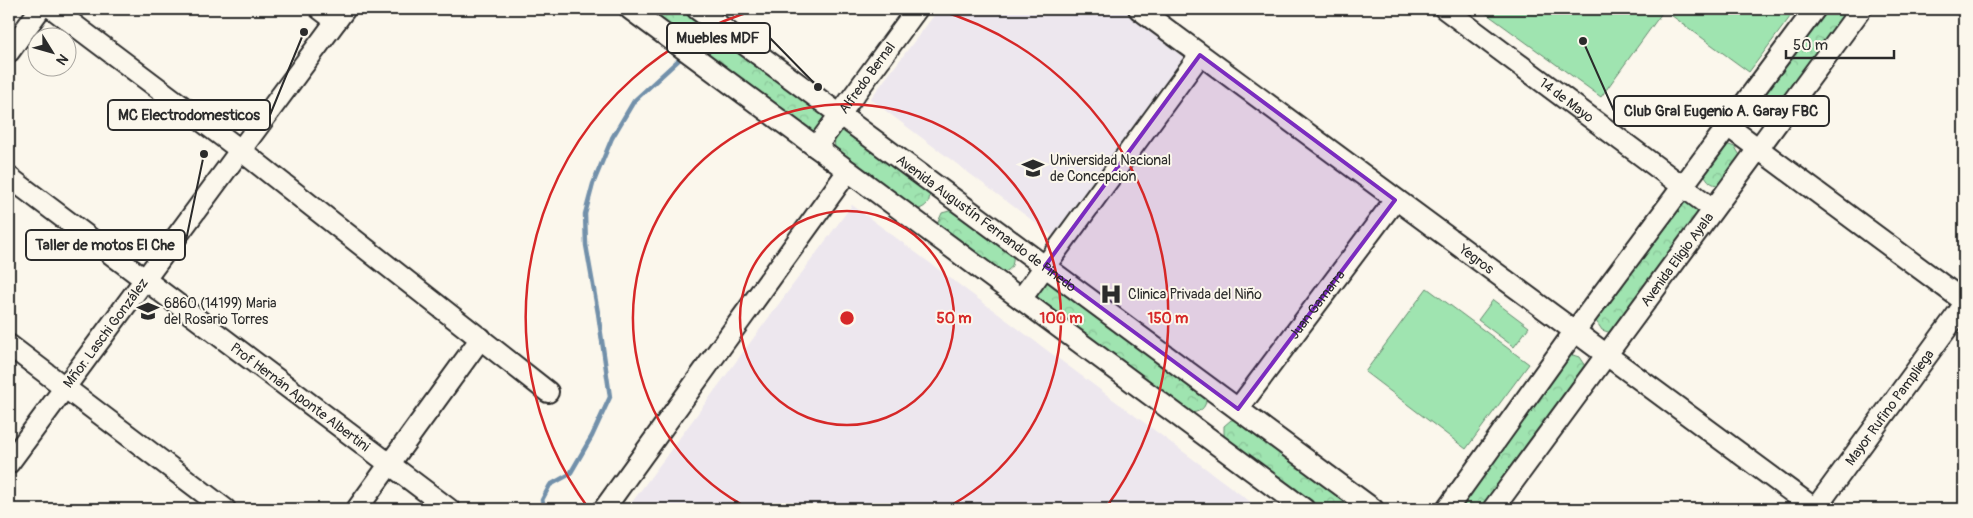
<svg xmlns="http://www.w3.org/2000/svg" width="1973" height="518" font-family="Pangolin,sans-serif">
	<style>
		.built { fill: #ede7ee }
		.park { fill: url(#park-crowns); stroke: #65886e }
		.garden { fill: #9fe4b0; stroke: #65886e }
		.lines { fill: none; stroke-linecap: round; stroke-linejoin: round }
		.stream { stroke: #7290aa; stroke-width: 4.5 }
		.minor-casing { stroke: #2b2b2b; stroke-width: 24 }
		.minor { stroke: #fbf7ec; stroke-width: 20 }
		.marked { fill: #7b2cbf; fill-opacity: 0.2; stroke: #7b2cbf; stroke-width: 4; stroke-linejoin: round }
		.ring { fill: none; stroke: #d62828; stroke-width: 2.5 }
		.labels { text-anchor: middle; stroke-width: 4; stroke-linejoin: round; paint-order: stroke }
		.street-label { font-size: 14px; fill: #2b2b2b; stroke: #fbf7ec }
		.poi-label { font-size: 14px; fill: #2b2b2b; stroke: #fbf7ec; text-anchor: start }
		.centre { fill: #d62828; stroke: #fbf7ec; stroke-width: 2.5 }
		.ring-label { font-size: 15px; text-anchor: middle; font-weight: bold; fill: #d62828; stroke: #fbf7ec; stroke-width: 4; stroke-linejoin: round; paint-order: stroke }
		.leader { fill: none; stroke: #2b2b2b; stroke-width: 2 }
		.callout-dot { fill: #2b2b2b; stroke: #fbf7ec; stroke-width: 2 }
		.callout { fill: #fbf7ec; stroke: #2b2b2b; stroke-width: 2 }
		.callout-label { font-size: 15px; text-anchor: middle; font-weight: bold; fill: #2b2b2b }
	</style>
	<defs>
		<pattern id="park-crowns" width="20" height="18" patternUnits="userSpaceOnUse" patternTransform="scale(1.25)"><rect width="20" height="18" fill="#9fe4b0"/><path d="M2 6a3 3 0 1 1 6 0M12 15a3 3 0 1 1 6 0" fill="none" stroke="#89c498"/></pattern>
	</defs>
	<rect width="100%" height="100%" fill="#fbf7ec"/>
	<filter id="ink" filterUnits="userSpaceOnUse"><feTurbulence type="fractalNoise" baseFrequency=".02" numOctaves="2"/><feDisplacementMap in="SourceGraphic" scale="10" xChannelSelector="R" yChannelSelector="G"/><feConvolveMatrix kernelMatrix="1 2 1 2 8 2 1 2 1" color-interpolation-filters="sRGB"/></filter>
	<g filter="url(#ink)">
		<g class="built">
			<path d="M939 9H1122L1185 57 1053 236 870 99Z"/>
			<path d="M852 205 1079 374 1260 509H627Z"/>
		</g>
		<g class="park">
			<path d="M644 9H682L824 112 825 118 817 130 811 131Z"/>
			<path d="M1823 9H1848L1766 121 1755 118 1750 110Z"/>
			<path d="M848 130 929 191C931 202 927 207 916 210L835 149 834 137 841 131Z"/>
			<path d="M1726 144 1735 147 1741 157 1719 185C1711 185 1708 181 1704 174Z"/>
			<path d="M1685 200 1701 210 1611 333 1602 330 1596 321Z"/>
			<path d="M953 210 1013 254C1014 266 1011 271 1000 273L940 228 938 222 942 213Z"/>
			<path d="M1051 281 1206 395C1207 406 1203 411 1192 413L1038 299 1037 293 1045 282Z"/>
			<path d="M1570 354 1579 357 1585 366 1481 509H1457Z"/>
			<path d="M1238 419 1360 509H1322L1224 437V426L1231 420Z"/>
		</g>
		<g class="garden">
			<path d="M1480 9H1796L1749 72 1664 10 1601 97Z"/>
			<path d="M1427 288 1529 364 1466 449 1365 372Z"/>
			<path d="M1493 300 1529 327 1514 347 1478 320Z"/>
		</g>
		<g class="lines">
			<g class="stream">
				<path d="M717 10V9"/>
				<path d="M695 39 704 27"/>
				<path d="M545 509 542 500 550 485 570 474 592 436 610 397 598 313 586 245 585 214 593 184 612 138 634 101 682 57"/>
			</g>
			<g class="minor-casing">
				<g id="minor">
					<path d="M53 9 239 149 548 392"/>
					<path d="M320 9 336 21"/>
					<path d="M630 9 1304 509"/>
					<path id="s1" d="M697 9 1373 509"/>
					<path id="s2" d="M1139 9 1815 509"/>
					<path id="s3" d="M1445 9 1713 209"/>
					<path d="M9 52 40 9"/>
					<path d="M1729 127 1964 301"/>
					<path id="s4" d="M816 147 917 9"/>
					<path id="s5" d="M9 177 449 509"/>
					<path d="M1021 299 1200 55"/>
					<path d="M9 345 225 509"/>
					<path id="s6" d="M1238 409 1395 200"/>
					<path id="s7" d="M9 463 345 9"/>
					<path d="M357 509 481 338"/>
					<path d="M604 509 848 171"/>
					<path d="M1447 509 1574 332 1815 9"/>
					<path id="s8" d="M1493 509 1861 9"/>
					<path id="s9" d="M1815 509 1964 305"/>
				</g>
			</g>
			<use href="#minor" class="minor"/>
		</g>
	</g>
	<path class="marked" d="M1200 55 1395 200 1238 409 1045 266Z"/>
	<g class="ring">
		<circle cx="847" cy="318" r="107"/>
		<path d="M750 509A214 214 0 1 1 944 509"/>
		<path d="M589 509A321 321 0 0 1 759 9M935 9A321 321 0 0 1 1105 509"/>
	</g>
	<defs>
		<g id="university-bare" transform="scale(1.725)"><path d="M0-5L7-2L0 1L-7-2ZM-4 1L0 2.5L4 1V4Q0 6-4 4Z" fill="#2b2b2b" stroke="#fbf7ec" stroke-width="2.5" paint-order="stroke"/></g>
		<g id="hospital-bare" transform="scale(1.725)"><path d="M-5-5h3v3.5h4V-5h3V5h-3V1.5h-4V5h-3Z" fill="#2b2b2b" stroke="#fbf7ec" stroke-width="2.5" paint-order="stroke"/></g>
		<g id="school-bare" transform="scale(1.725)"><path d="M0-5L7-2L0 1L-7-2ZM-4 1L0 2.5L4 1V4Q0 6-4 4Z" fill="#2b2b2b" stroke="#fbf7ec" stroke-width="2.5" paint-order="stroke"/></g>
	</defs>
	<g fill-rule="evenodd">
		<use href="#university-bare" x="1033" y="168"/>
		<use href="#hospital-bare" x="1111" y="294"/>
		<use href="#school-bare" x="148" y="311"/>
	</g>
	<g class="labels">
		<g class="street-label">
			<text dy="5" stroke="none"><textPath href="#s4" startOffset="86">Alfredo Bernal</textPath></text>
			<text dy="5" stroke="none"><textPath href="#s3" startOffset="152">14 de Mayo</textPath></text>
			<text dy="5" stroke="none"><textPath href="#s1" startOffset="360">Avenida Augustín Fernando de Pinedo</textPath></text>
			<text dy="5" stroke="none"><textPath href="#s8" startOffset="310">Avenida Eligio Ayala</textPath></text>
			<text dy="5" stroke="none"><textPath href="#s2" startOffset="420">Yegros</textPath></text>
			<text dy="5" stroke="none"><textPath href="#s6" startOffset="131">Juan Gamarra</textPath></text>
			<text dy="5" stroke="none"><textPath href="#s7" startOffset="162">Mñor. Laschi González</textPath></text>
			<text dy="5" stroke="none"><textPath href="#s5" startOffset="365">Prof Hernán Aponte Albertini</textPath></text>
			<text dy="5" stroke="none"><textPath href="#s9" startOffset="126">Mayor Rufino Pampliega</textPath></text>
		</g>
		<g class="poi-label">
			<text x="1050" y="165">Universidad Nacional<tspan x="1050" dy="16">de Concepcion</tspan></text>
			<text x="1128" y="299">Clinica Privada del Niño</text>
			<text x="164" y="308">6860 (14199) Maria<tspan x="164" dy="16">del Rosario Torres</tspan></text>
		</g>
	</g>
	<circle cx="847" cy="318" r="8" class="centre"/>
	<g class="ring-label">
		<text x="954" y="323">50 m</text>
		<text x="1061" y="323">100 m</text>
		<text x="1168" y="323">150 m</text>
	</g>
	<path class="leader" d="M818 87L770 38M1583 41L1614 111M304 32L270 115M204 154L185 245"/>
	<g class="callout-dot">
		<circle cx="818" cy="87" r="5"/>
		<circle cx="1583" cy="41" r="5"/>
		<circle cx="304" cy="32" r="5"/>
		<circle cx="204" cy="154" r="5"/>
	</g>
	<g class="callout">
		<rect x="667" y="23" width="103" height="30" rx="5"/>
		<rect x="1614" y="96" width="215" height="30" rx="5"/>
		<rect x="108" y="100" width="162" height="30" rx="5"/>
		<rect x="26" y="230" width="159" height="30" rx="5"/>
	</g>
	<g class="callout-label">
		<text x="718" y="43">Muebles MDF</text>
		<text x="1721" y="116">Club Gral Eugenio A. Garay FBC</text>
		<text x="189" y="120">MC Electrodomesticos</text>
		<text x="105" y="250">Taller de motos El Che</text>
	</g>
	<rect width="1973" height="518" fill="none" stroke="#fbf7ec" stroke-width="30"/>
	<rect x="15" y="15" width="1943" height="488" fill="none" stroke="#2b2b2b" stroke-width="2" filter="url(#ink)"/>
	<g transform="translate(52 52) rotate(127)"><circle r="24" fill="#fbf7ec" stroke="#a8a59f"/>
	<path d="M0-4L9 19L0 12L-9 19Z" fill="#2b2b2b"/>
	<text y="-8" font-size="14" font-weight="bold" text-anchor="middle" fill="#2b2b2b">N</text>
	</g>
	<path d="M1786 50v8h108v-8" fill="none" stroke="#2b2b2b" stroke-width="2.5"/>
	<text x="1793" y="50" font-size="15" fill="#2b2b2b" stroke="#fbf7ec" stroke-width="4" paint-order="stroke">50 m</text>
</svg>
